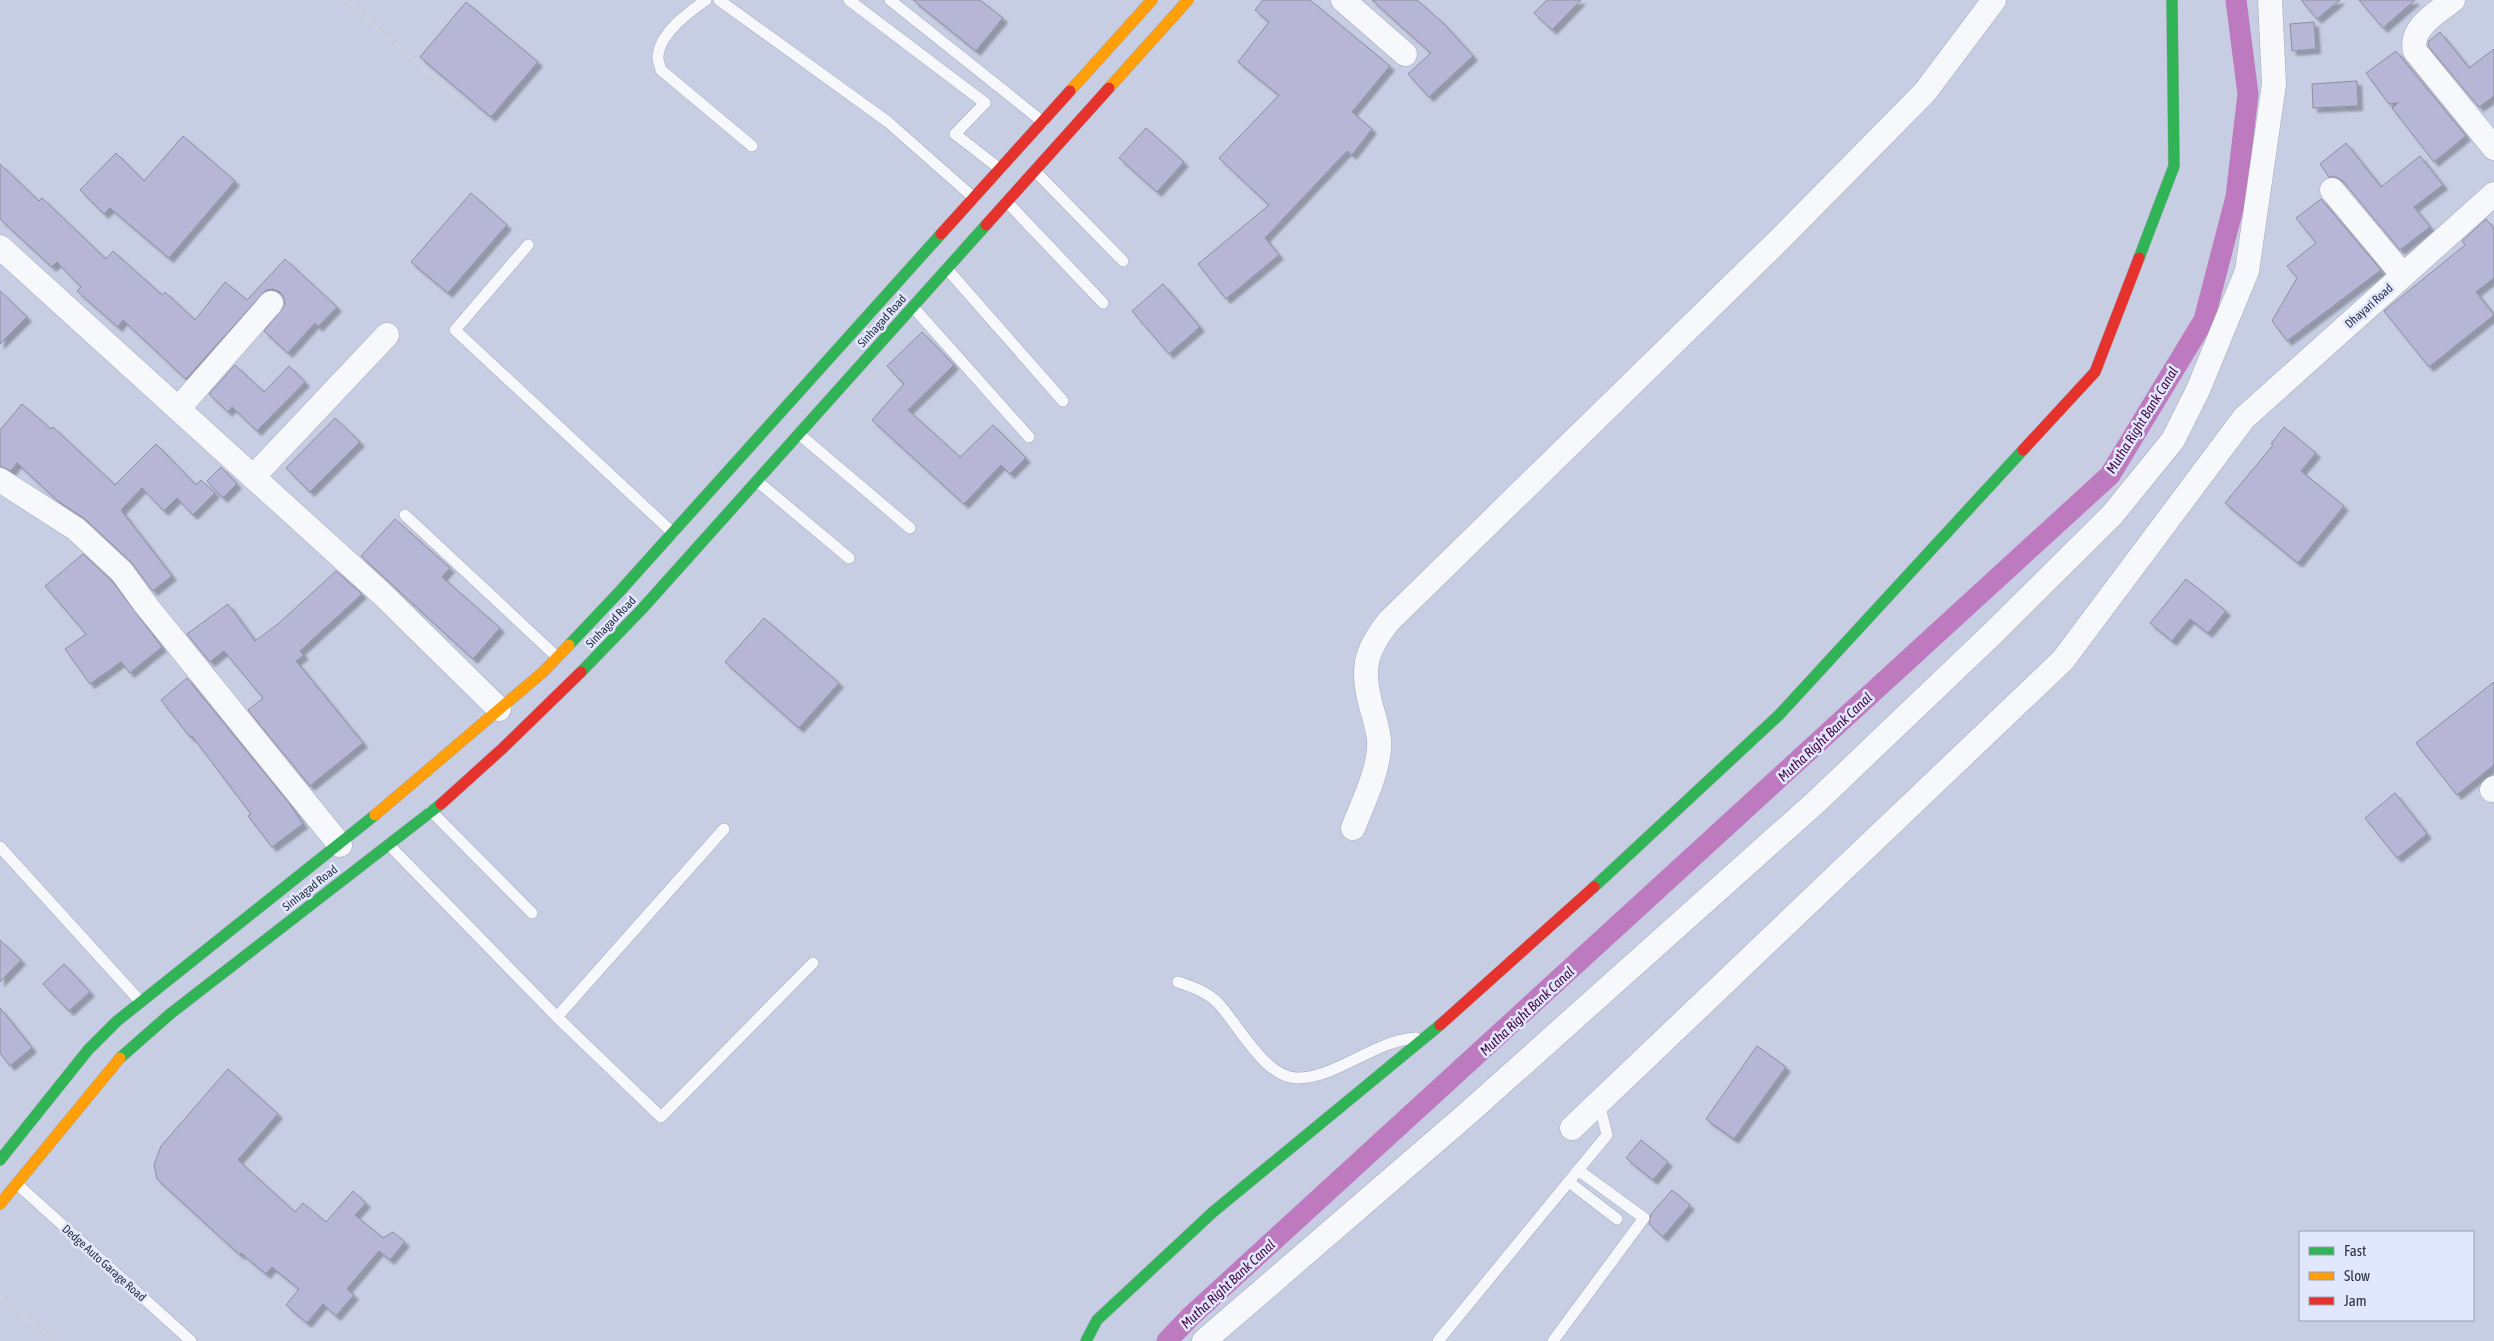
<svg xmlns="http://www.w3.org/2000/svg" width="2494" height="1341" font-family="'Asap Condensed',sans-serif">
	<style>
		.lines { fill: none; stroke-linecap: round; stroke-linejoin: round }
		.canal { stroke: #be7abf; stroke-width: 21 }
		.building { fill: #b8b6d6; stroke: #8d8e9f; filter: url(#shadow) }
		.lane-casing { stroke: #a6abbc; stroke-width: 12 }
		.street-casing { stroke: #a6abbc; stroke-width: 25 }
		.fast-casing { stroke: #a6abbc; stroke-width: 12 }
		.slow-casing { stroke: #a6abbc; stroke-width: 12 }
		.jam-casing { stroke: #a6abbc; stroke-width: 12 }
		.path { stroke: #d2d4da; stroke-width: 3; stroke-dasharray: 2.5 2.5; stroke-linecap: butt }
		.lane { stroke: #f7f8fb; stroke-width: 11 }
		.street { stroke: #f7f8fb; stroke-width: 24 }
		.fast { stroke: #30b455; stroke-width: 11 }
		.slow { stroke: #ff9f0a; stroke-width: 11 }
		.jam { stroke: #e5322d; stroke-width: 11 }
		.labels { text-anchor: middle; stroke-width: 5; stroke-linejoin: round; paint-order: stroke }
		.street-label { font-size: 12px; fill: #2c3142; stroke: #e1e8fe }
		.water-label { font-size: 14px; font-style: italic; fill: #4a0945; stroke: #e1e8fe }
	</style>
	<defs>
		<filter id="shadow"><feDropShadow dx="4.5" dy="4.5" stdDeviation="1" flood-color="#0004"/></filter>
	</defs>
	<rect width="100%" height="100%" fill="#c7cde3"/>
	<g class="lines">
		<path class="canal" d="M1167 1341 1190 1317 2110 475 2204 320 2236 197 2248 94 2236 0"/>
	</g>
	<g class="building">
		<path d="M913 0H980L1003 18 976 51Z"/>
		<path d="M1263 0H1310L1390 66 1352 112 1372 129 1352 155 1347 151 1265 238 1279 255 1226 299 1198 264 1269 205 1219 158 1279 95 1238 62 1269 22 1255 10Z"/>
		<path d="M1372 0H1417L1443 23 1473 56 1429 97 1408 74 1431 53Z"/>
		<path d="M1547 0H1581L1552 30 1534 13Z"/>
		<path d="M2301 0H2340L2317 19Z"/>
		<path d="M2359 0H2415L2383 28Z"/>
		<path d="M466 2 538 62 491 117 420 57Z"/>
		<path d="M2314 22 2316 49 2292 51 2290 24Z"/>
		<path d="M2440 32 2469 68 2494 49V96L2479 107 2428 46 2429 41Z"/>
		<path d="M2396 51 2466 136 2434 162 2392 108 2398 103 2389 104 2366 73Z"/>
		<path d="M2357 81 2358 106 2313 108 2312 84Z"/>
		<path d="M1146 128 1184 162 1157 192 1119 158Z"/>
		<path d="M183 136 235 181 169 258 110 208 104 214 80 190 116 153 144 181Z"/>
		<path d="M2346 143 2381 187 2420 156 2443 185 2414 207 2430 227 2400 250 2343 181 2336 177H2329L2320 164Z"/>
		<path d="M0 164 39 201 42 198 106 259 113 251 162 295 165 292 195 320 225 282 247 300 285 259 337 307 318 327 315 323 288 353 264 331 285 305 284 298 280 292 273 289 266 290 186 379 123 320 118 327 77 291 81 287 57 262 52 267 0 219Z"/>
		<path d="M471 193 507 225 448 293 411 262Z"/>
		<path d="M2321 199 2381 270 2287 341 2272 321 2297 278 2287 266 2316 243 2296 218Z"/>
		<path d="M2486 219 2494 229V278L2476 292 2494 315 2429 367 2384 311 2465 245 2462 241Z"/>
		<path d="M1163 284 1200 327 1169 354 1132 311Z"/>
		<path d="M0 291 27 317 0 344Z"/>
		<path d="M922 332 954 365 908 410 960 457 993 425 1026 458 1010 474 1001 465 964 504 872 420 904 384 887 366Z"/>
		<path d="M235 365 264 392 289 366 305 382 257 431 232 407 228 412 209 394Z"/>
		<path d="M22 404 51 429 53 427 115 485 156 444 196 485 201 480 215 493 193 515 177 498 164 511 142 488 121 510 172 576 153 591 131 562 85 519 59 502 17 463 11 471 0 466V430Z"/>
		<path d="M335 418 360 442 310 492 286 468Z"/>
		<path d="M2284 427 2316 453 2301 471 2344 506 2298 563 2225 503 2273 445 2271 444Z"/>
		<path d="M221 467 237 484 223 498 207 481Z"/>
		<path d="M395 519 450 568 442 577 500 628 473 659 361 556Z"/>
		<path d="M83 554 112 581 162 647 130 673 121 662 90 684 65 649 86 634 45 586Z"/>
		<path d="M336 571 362 594 300 651 304 655 296 661 363 743 310 786 248 710 263 698 224 651 210 662 187 634 228 604 255 641 278 624Z"/>
		<path d="M2186 579 2226 611 2208 633 2190 619 2172 641 2150 623Z"/>
		<path d="M764 618 839 683 799 728 725 662Z"/>
		<path d="M187 678 289 803 303 824 272 847 248 816 251 814 192 736 190 737 161 700Z"/>
		<path d="M2494 682V765L2457 795 2416 743Z"/>
		<path d="M2395 793 2427 834 2397 858 2365 818Z"/>
		<path d="M0 940 21 960 0 982Z"/>
		<path d="M64 964 90 992 69 1011 43 984Z"/>
		<path d="M0 1008 32 1048 10 1066 0 1053Z"/>
		<path d="M1757 1046 1786 1067 1734 1139 1706 1119Z"/>
		<path d="M228 1069 278 1114 238 1160 295 1212 303 1203 326 1222 353 1191 366 1203 355 1215 383 1238 393 1232 405 1242 390 1260 379 1251 347 1289 354 1295 336 1316 323 1304 307 1323 286 1305 299 1289 272 1267 266 1274 241 1253 240 1255 157 1179 154 1165 161 1146Z"/>
		<path d="M1641 1140 1668 1162 1653 1180 1626 1158Z"/>
		<path d="M1672 1190 1690 1205 1663 1237 1649 1224 1651 1214Z"/>
	</g>
	<g class="lines">
		<g class="lane-casing">
			<g id="lane">
				<path d="M706 0C688 13 661 32 658 55 657 59 660 66 661 70L752 146"/>
				<path d="M719 0 888 122 974 198"/>
				<path d="M849 0 985 103 955 134 1000 169"/>
				<path d="M890 0 1043 122"/>
				<path d="M1035 171 1123 261"/>
				<path d="M1007 202 1103 303"/>
				<path d="M528 245 455 330 673 533"/>
				<path d="M947 269 1063 401"/>
				<path d="M913 307 1029 437"/>
				<path d="M799 434 910 528"/>
				<path d="M757 481 849 558"/>
				<path d="M405 515 557 657"/>
				<path d="M431 811 532 913"/>
				<path d="M389 845 557 1017 724 829"/>
				<path d="M0 847 140 1001"/>
				<path d="M1178 982C1193 987 1207 992 1218 1003 1238 1024 1265 1078 1297 1078 1337 1078 1375 1040 1416 1038"/>
				<path d="M557 1017 661 1117 813 963"/>
				<path d="M1569 1182 1617 1219"/>
				<path d="M17 1184 191 1341"/>
				<path d="M1438 1341 1607 1135 1599 1103"/>
				<path d="M1553 1341 1644 1218 1578 1170"/>
			</g>
		</g>
		<g class="street-casing">
			<g id="street">
				<path d="M1343 0 1405 54"/>
				<path d="M2453 0C2437 13 2409 28 2415 51L2494 148"/>
				<path d="M2332 190 2403 275"/>
				<path d="M0 247 381 593 499 709"/>
				<path d="M178 409 271 303"/>
				<path d="M253 477 387 335"/>
				<path d="M0 480 76 529 122 572 145 604 340 845"/>
				<path d="M2492 790 2494 788"/>
				<path d="M1353 828C1363 803 1381 766 1379 740 1378 729 1374 716 1371 706 1361 669 1365 651 1389 621L1781 238 1925 92 1994 0"/>
				<path d="M1572 1128 2063 660 2244 418 2494 194"/>
				<path d="M1204 1341 1467 1114 1816 802 1991 635 2112 515 2173 440 2198 390 2247 271 2274 84 2270 0"/>
			</g>
		</g>
		<g class="fast-casing">
			<g id="fast">
				<path d="M2139 258 2174 166 2172 0"/>
				<path d="M569 645 621 590 941 234"/>
				<path d="M581 672 642 609 986 225"/>
				<path d="M1594 887 1779 715 2023 450"/>
				<path d="M120 1058 170 1014 441 804"/>
				<path d="M0 1160 88 1050 117 1021 375 815"/>
				<path d="M1086 1341 1097 1320 1213 1212 1440 1025"/>
			</g>
		</g>
		<g class="slow-casing">
			<g id="slow">
				<path d="M1109 88 1188 0"/>
				<path d="M1070 91 1152 0"/>
				<path d="M375 815 543 672 569 645"/>
				<path d="M0 1204 120 1058"/>
			</g>
		</g>
		<g class="jam-casing">
			<g id="jam">
				<path d="M986 225 1109 88"/>
				<path d="M941 234 1070 91"/>
				<path d="M2023 450 2095 372 2139 258"/>
				<path d="M441 804 503 748 581 672"/>
				<path d="M1440 1025 1594 887"/>
			</g>
		</g>
		<g class="path">
			<path d="M345 0 467 106"/>
			<path d="M0 1297 56 1341"/>
		</g>
		<use href="#lane" class="lane"/>
		<use href="#street" class="street"/>
		<use href="#fast" class="fast"/>
		<use href="#slow" class="slow"/>
		<use href="#jam" class="jam"/>
	</g>
	<g class="labels">
		<g class="street-label">
			<text transform="translate(2369 306) rotate(-42)" y="4">Dhayari Road</text>
			<text transform="translate(882 321) rotate(-48)" y="4">Sinhagad Road</text>
			<text transform="translate(611 622) rotate(-46)" y="4">Sinhagad Road</text>
			<text transform="translate(310 888) rotate(-38)" y="4">Sinhagad Road</text>
			<text transform="translate(104 1263) rotate(42)" y="4">Dedge Auto Garage Road</text>
		</g>
		<g class="water-label">
			<text transform="translate(2142 420) rotate(-58)" y="5">Mutha Right Bank Canal</text>
			<text transform="translate(1825 737) rotate(-43)" y="5">Mutha Right Bank Canal</text>
			<text transform="translate(1527 1011) rotate(-43)" y="5">Mutha Right Bank Canal</text>
			<text transform="translate(1228 1284) rotate(-43)" y="5">Mutha Right Bank Canal</text>
		</g>
	</g>
	<rect x="2299" y="1231" width="175" height="90" fill="#e1e8fe" stroke="#999fb3"/>
	<rect x="2309" y="1247" width="25" height="8" fill="#30b455" stroke="#999fb3"/>
	<text x="2344" y="1256" font-size="15" fill="#2c3142">Fast</text>
	<rect x="2309" y="1272" width="25" height="8" fill="#ff9f0a" stroke="#999fb3"/>
	<text x="2344" y="1281" font-size="15" fill="#2c3142">Slow</text>
	<rect x="2309" y="1297" width="25" height="8" fill="#e5322d" stroke="#999fb3"/>
	<text x="2344" y="1306" font-size="15" fill="#2c3142">Jam</text>
</svg>
